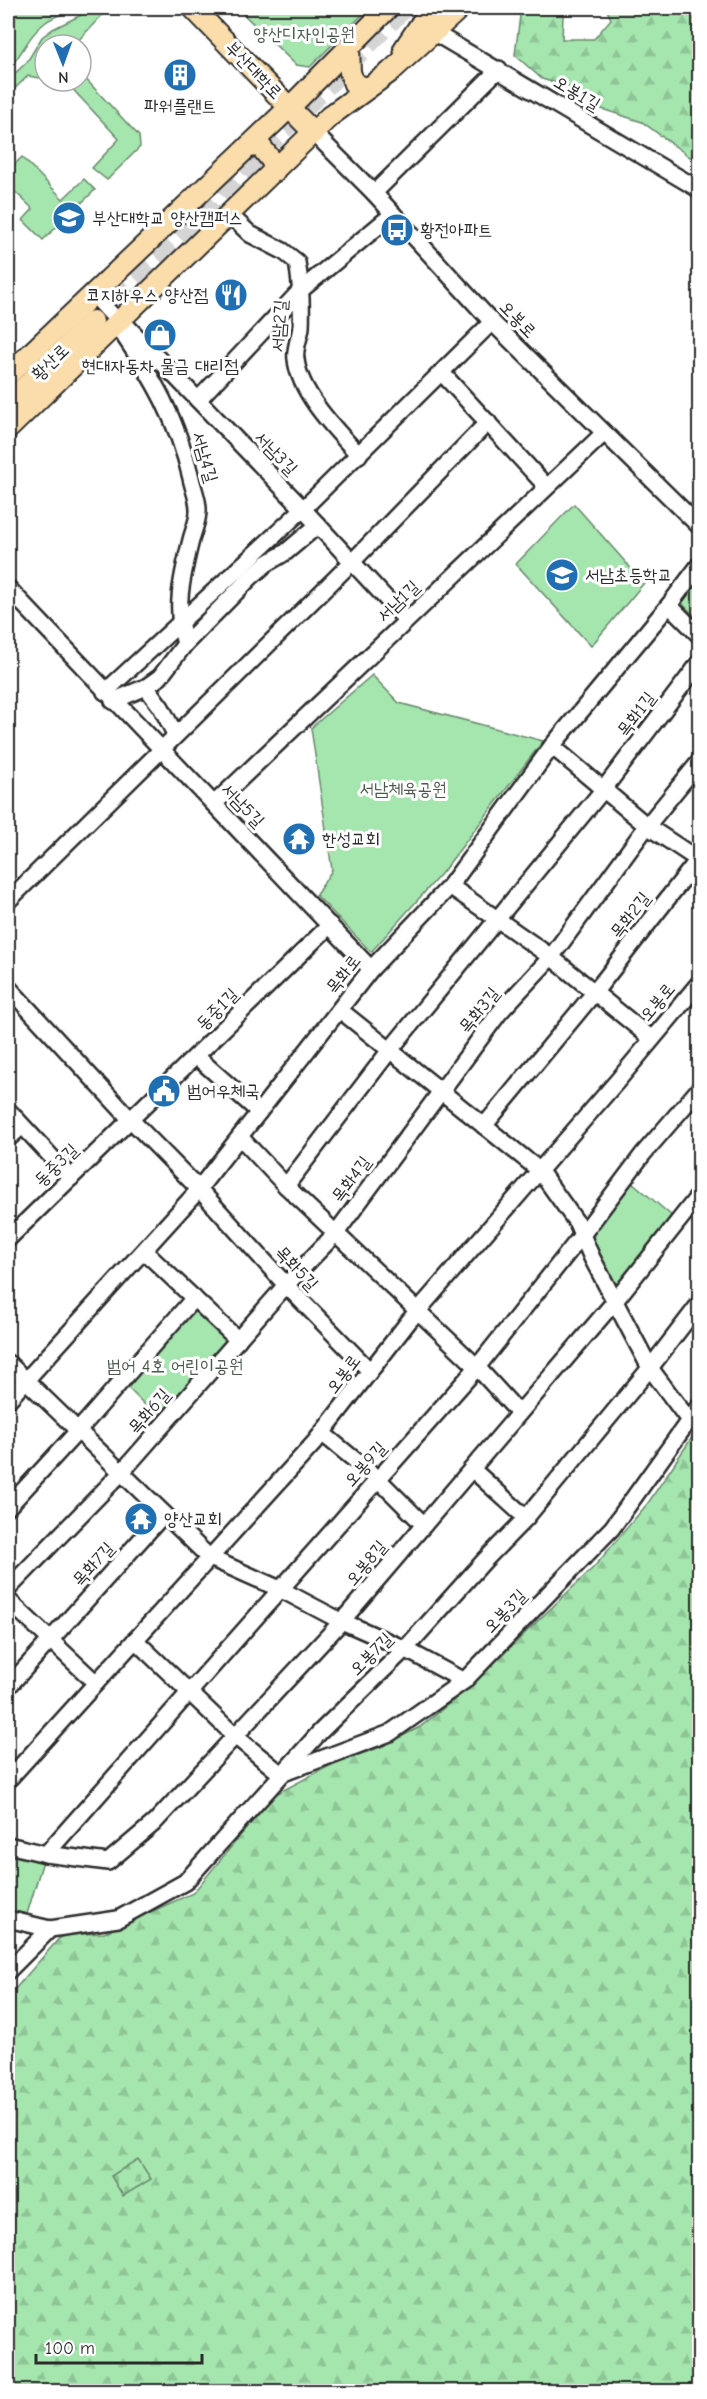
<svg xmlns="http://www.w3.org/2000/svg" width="707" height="2399" font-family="'Comic Neue','Poor Story',sans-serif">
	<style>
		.forest { fill: url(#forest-firs); stroke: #68886c; stroke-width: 1.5 }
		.cemetery { fill: url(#cemetery-stones); stroke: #68886c; stroke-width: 1.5 }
		.green { fill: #a5e5ae; stroke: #68886c; stroke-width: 1.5 }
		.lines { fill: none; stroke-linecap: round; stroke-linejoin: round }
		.major-tunnel { stroke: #d5d5d5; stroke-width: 20; stroke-dasharray: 20 10; stroke-linecap: butt }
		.minor-casing { stroke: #2b2b2b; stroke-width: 20 }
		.major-casing { stroke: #2b2b2b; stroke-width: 24 }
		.minor { stroke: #fff; stroke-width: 15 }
		.major { stroke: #fbddab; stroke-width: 20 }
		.labels { text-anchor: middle; stroke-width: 6; stroke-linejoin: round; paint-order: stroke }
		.park-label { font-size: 18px; fill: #4a5a4c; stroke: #fff }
		.street-label { font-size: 18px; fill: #2b2b2b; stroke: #fff }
		.poi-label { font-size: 18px; fill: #2b2b2b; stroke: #fff; text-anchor: start }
	</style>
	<defs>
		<pattern id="forest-firs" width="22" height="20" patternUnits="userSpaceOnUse" patternTransform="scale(1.5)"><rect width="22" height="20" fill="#a5e5ae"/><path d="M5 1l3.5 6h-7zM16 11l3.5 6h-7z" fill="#8ec596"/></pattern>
		<pattern id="cemetery-stones" width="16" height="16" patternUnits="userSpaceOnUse" patternTransform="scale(1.5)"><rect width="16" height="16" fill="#a5e5ae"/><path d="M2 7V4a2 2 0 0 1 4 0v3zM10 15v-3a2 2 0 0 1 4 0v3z" fill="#8ec596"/></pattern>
	</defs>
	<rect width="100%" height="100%" fill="#fff"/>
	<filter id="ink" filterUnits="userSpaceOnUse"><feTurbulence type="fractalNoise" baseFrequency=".0167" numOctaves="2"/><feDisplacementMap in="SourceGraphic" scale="12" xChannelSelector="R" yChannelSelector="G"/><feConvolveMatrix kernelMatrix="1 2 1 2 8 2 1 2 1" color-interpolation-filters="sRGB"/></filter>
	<g filter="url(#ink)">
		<g class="forest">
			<path d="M521 8H567L563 17 562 39H594L611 19 606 8H699V160L690 157 642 122 599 108 575 89 542 79 515 55Z"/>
			<path d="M699 1427V2391L8 2392V1997L62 1935 104 1933 193 1893 274 1795 335 1763 381 1747 420 1727 467 1689 595 1566 648 1503Z"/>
		</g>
		<path class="cemetery" d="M138 2159 151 2179 123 2196 111 2176Z"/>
		<g class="green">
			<path d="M8 8H81C70 13 56 14 46 22 29 34 22 55 8 70Z"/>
			<path d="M95 8H106L105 12 74 45H45V74L40 78 28 76 8 95V80L27 62 42 37 53 29Z"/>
			<path d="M237 8H369L310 67 296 65Z"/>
			<path d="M81 74 139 136 140 147 107 180 92 168 119 139 65 81H81Z"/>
			<path d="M22 157 63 199 84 179 95 190 43 240 23 220 33 209 8 185V171Z"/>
			<path d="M574 504 644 583 591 646 516 564Z"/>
			<path d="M699 577V621L681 602Z"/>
			<path d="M372 675 399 703 543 741 441 874 371 952 316 895 332 870 311 728Z"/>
			<path d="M632 1182 672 1216 615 1288 588 1237Z"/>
			<path d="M194 1305 232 1341 160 1420 124 1384Z"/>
			<path d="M8 1853 43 1861 27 1914 8 1910Z"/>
		</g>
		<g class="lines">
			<path class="major-tunnel" d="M93 321 404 8"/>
			<g class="minor-casing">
				<g id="minor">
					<path d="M433 32 700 190"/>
					<path d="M314 133 374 193 492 322 700 527"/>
					<path d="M374 193 499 69"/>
					<path d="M230 215 250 234 283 251 297 262C301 284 302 305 301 327 300 337 294 349 296 359 299 393 337 431 359 455"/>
					<path d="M93 294 114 317 121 320 303 509 406 620"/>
					<path d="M120 330C154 379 177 419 191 478 193 488 198 499 198 509 199 519 193 531 191 540 182 577 174 607 185 644"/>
					<path d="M442 373 546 486"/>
					<path d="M198 400 301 290 393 214"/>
					<path d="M8 588 371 969"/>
					<path d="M669 605 700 636"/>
					<path d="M146 687 161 707 175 734"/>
					<path d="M105 692 303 509 492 322"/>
					<path d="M113 701 146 687 160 677 185 644 251 577 266 564 286 552 318 525"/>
					<path d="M552 746 647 826 700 861"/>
					<path d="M214 804 603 434"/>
					<path d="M450 886 551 957 652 1039"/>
					<path d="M8 901 352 562 488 422"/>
					<path d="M8 987 131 1120 199 1189 286 1285 370 1371"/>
					<path d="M340 1010 539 1170 577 1223 592 1258 650 1368 688 1419"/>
					<path d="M197 1057 259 1112"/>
					<path d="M8 1110 71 1178"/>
					<path d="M484 1126 594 993 700 857"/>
					<path d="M240 1137 286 1186 477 1367 519 1413"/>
					<path d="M8 1139 22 1126"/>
					<path d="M286 1186 390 1050 603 790 700 662"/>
					<path d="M8 1239 330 925"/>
					<path d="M144 1251 238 1340"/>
					<path d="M8 1363 210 1558 280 1589 337 1619 405 1649 464 1681"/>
					<path d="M8 1400 194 1195 371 969 450 886 552 746 669 605 700 564"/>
					<path d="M322 1433 378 1479 424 1525"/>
					<path d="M472 1469 526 1518"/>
					<path d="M8 1507 77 1432 194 1298"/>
					<path d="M8 1589 121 1473 286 1285 336 1233 499 1013 551 957 647 826 700 761"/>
					<path d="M8 1600 96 1683"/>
					<path d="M135 1640 235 1736 281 1774 390 1733 464 1681 612 1528 700 1405"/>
					<path d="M8 1687 164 1514"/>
					<path d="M8 1780 315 1442 409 1321 619 1079 700 982"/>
					<path d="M8 1845 46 1854 108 1862 154 1823 342 1621 615 1301 700 1194"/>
					<path d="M46 1854 474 1371 582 1235 643 1154 700 1088"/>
					<path d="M8 1919 50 1929 118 1919 185 1882 320 1732 405 1649 484 1561 526 1518 650 1368 700 1303"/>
					<path d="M8 1971 50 1929"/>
				</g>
			</g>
			<g class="major-casing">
				<g id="major">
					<path d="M193 8 314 133"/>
					<path d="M349 47 350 72 354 84 368 88"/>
					<path d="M404 49 428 13"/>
					<path d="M249 146 261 147 272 161 274 172"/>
					<path d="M8 375 290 107 388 8"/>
					<path d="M8 403 93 321"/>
					<path d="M8 429 330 116 390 72 460 8"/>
				</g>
			</g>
			<use href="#minor" class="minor"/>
			<use href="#major" class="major"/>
		</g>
	</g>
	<defs>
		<g id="building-disc" transform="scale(1.725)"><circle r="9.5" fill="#1f6fb2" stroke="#fff"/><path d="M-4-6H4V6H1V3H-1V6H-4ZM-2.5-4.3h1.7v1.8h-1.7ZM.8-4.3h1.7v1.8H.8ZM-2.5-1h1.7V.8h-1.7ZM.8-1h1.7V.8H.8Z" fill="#fff"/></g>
		<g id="university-disc" transform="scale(1.725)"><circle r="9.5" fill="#1f6fb2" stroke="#fff"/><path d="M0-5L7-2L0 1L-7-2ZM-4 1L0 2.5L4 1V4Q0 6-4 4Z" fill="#fff"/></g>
		<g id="bus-disc" transform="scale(1.725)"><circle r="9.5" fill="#1f6fb2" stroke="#fff"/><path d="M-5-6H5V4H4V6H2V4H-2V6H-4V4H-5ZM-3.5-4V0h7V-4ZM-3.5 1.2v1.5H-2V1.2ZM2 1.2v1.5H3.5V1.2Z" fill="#fff"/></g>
		<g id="restaurant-disc" transform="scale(1.725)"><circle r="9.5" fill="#1f6fb2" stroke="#fff"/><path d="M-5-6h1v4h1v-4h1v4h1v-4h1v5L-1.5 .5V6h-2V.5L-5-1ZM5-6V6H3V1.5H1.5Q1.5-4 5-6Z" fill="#fff"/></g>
		<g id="shop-disc" transform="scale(1.725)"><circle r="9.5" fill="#1f6fb2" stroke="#fff"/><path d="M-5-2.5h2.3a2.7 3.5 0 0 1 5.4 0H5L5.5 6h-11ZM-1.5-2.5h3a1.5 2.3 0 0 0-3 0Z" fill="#fff"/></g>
		<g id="school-disc" transform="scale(1.725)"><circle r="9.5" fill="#1f6fb2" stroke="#fff"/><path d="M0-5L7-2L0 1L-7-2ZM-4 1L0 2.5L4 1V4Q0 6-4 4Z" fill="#fff"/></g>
		<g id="temple-disc" transform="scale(1.725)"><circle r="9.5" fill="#1f6fb2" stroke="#fff"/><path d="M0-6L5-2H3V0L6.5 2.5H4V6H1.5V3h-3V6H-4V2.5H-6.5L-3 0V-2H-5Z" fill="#fff"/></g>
		<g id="civic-disc" transform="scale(1.725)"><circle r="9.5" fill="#1f6fb2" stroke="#fff"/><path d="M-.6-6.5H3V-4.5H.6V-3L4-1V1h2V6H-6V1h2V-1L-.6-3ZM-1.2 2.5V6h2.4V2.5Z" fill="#fff"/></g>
	</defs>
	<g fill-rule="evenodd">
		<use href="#building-disc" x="180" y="75"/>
		<use href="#university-disc" x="69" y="218"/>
		<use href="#bus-disc" x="397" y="230"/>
		<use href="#restaurant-disc" x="231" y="295"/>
		<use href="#shop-disc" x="160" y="335"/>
		<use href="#school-disc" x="562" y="575"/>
		<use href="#temple-disc" x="299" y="839"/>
		<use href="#civic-disc" x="164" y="1091"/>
		<use href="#temple-disc" x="141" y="1519"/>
	</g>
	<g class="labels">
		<g class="park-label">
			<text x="304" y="40">양산디자인공원</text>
			<text x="403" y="795">서남체육공원</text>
			<text x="175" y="1372">범어 4호 어린이공원</text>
		</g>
		<g class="street-label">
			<text transform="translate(254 70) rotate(46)" y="6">부산대학로</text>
			<text transform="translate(577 93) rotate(31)" y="6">오봉1길</text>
			<text transform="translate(518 319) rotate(46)" y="6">오봉로</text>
			<text transform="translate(279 326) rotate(-86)" y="6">서남2길</text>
			<text transform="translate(50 362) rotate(-44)" y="6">황산로</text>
			<text transform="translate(276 453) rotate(46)" y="6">서남3길</text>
			<text transform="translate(205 457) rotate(74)" y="6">서남4길</text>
			<text transform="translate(398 601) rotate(-44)" y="6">서남1길</text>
			<text transform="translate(636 714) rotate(-53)" y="6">목화1길</text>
			<text transform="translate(243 805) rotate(46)" y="6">서남5길</text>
			<text transform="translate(630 915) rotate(-52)" y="6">목화2길</text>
			<text transform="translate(343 974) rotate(-52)" y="6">목화로</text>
			<text transform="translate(657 1002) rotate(-50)" y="6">오봉로</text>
			<text transform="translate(217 1009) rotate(-45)" y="6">동중1길</text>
			<text transform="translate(479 1010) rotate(-51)" y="6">목화3길</text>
			<text transform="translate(56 1165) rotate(-44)" y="6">동중3길</text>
			<text transform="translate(351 1179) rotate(-53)" y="6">목화4길</text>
			<text transform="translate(297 1268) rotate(47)" y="6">목화5길</text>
			<text transform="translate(343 1374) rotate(-53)" y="6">오봉로</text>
			<text transform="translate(149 1411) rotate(-49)" y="6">목화6길</text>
			<text transform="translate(365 1464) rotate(-48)" y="6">오봉9길</text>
			<text transform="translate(366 1563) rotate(-50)" y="6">오봉8길</text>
			<text transform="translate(93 1564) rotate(-48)" y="6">목화7길</text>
			<text transform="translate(505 1611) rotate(-46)" y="6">오봉3길</text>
			<text transform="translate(371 1654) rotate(-45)" y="6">오봉7길</text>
		</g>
		<g class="poi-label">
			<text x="180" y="112" text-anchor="middle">파워플랜트</text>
			<text x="92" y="224">부산대학교 양산캠퍼스</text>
			<text x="420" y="236">황전아파트</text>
			<text x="208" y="301" text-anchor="end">코지하우스 양산점</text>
			<text x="160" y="372" text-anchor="middle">현대자동차 물금 대리점</text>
			<text x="585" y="581">서남초등학교</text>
			<text x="322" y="845">한성교회</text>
			<text x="187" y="1097">범어우체국</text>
			<text x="164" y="1525">양산교회</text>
		</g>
	</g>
	<rect width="707" height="2399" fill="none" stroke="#fff" stroke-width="30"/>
	<rect x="15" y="15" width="677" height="2369" fill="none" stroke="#2b2b2b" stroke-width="2" filter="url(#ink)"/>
	<g transform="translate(63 63) rotate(179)"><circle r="28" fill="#ffffff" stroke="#aaaaaa" stroke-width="1.5"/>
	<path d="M0-4.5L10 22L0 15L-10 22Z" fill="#1f6fb2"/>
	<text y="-9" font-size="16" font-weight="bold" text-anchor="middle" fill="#2b2b2b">N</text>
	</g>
	<path d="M36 2354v9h166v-9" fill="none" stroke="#2b2b2b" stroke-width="3"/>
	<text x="45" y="2354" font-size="18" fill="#2b2b2b" stroke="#ffffff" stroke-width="4.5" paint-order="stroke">100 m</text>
</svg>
